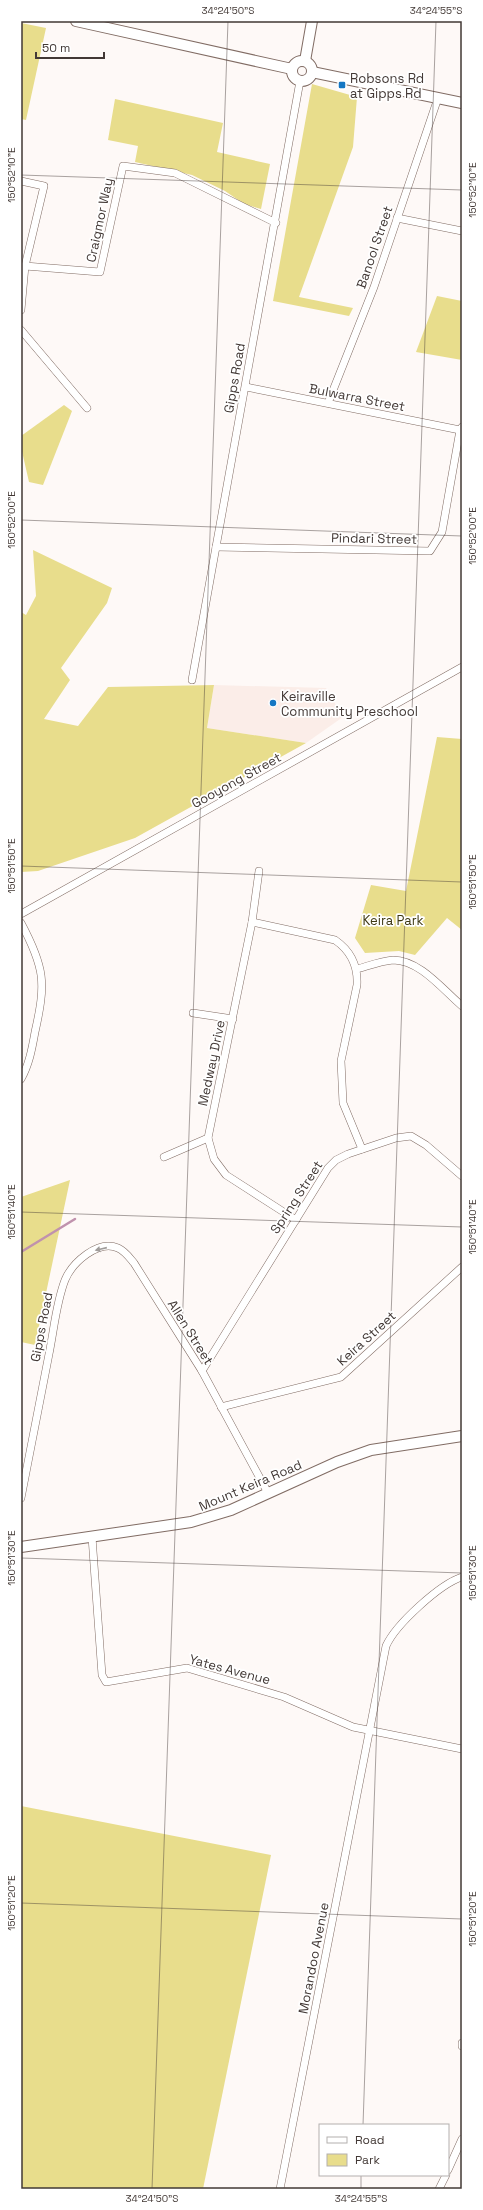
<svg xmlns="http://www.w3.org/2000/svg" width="483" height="2210" font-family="'Space Grotesk',sans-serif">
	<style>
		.built { fill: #fbede8 }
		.green { fill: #e8dd8c }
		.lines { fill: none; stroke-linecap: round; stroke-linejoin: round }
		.stream { stroke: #c092ad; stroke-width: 2.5 }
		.street-casing { stroke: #816c64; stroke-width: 8 }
		.secondary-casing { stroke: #816c64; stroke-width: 12 }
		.street { stroke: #fff; stroke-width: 7 }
		.secondary { stroke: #fff; stroke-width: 10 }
		.oneway { fill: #a09c9a }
		.ticks { fill: none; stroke: #423835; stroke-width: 1; stroke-opacity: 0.45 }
		.poi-dot { fill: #1577c3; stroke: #fff; stroke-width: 1.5 }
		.labels { text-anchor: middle; stroke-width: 3.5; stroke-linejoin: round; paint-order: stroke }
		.poi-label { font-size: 13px; fill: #423835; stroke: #fff; text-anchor: start }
		.street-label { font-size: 13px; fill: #423835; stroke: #fff }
		.park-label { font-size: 13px; fill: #3e3913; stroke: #fff }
		.neatline { fill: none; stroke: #423835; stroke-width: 1.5 }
		.ticks-label { font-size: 10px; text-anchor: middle; fill: #423835 }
	</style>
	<rect width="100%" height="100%" fill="#fef9f7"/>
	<path class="built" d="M214 685 326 688 343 717 306 743 207 728Z"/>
	<g class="green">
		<path d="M21 23 46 28 26 120 21 119Z"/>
		<path d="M312 84 357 97 353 147 299 297 353 308 349 316 273 301Z"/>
		<path d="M115 99 223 123 217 152 270 164 261 209 244 204 225 191 192 175 135 162 138 146 108 140Z"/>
		<path d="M437 296 462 301V360L416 352Z"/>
		<path d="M64 405 72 411 43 485 29 482 21 447V436Z"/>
		<path d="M33 550 112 588 107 603 61 668 70 680 44 719 78 726 108 687 214 685 207 728 306 743 135 838 38 871 21 872V612L26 615 36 596Z"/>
		<path d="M437 737 462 739V930L447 918 415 955 399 951 365 953 355 938 371 885 406 891Z"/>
		<path d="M70 1180 35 1345 21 1342V1197Z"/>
		<path d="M21 1806 271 1855 203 2189H21Z"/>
	</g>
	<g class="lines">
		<path class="stream" d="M21 1252 75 1219"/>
		<g class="street-casing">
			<g id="street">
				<path d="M21 181 44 186 25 266 21 310"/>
				<path d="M397 218 462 231"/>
				<path d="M25 266 100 272 123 166 175 173 276 223"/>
				<path d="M21 330 87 408"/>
				<path d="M246 387 460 430 462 427"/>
				<path d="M328 403 374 287 438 98"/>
				<path d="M216 547 430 551 442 532 460 430"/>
				<path d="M192 680 300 81"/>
				<path d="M259 871 252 922 208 1138 214 1159 226 1175 296 1220"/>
				<path d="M21 914 462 667"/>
				<path d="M252 922 335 940C351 951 358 966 357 985L341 1061 343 1103 362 1149"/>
				<path d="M21 923C45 968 46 983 35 1032 32 1049 29 1065 21 1079"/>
				<path d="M357 969C368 966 381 961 393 960 420 960 443 990 462 1006"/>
				<path d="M193 1013 233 1019"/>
				<path d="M164 1157 208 1138"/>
				<path d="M202 1371 328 1168 336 1160 348 1154 396 1138 411 1136 426 1145 462 1176"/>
				<path d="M221 1407 341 1377 462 1267"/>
				<path d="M21 1498C30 1450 40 1402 49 1354 54 1330 56 1303 65 1280 72 1263 98 1239 118 1248 125 1251 129 1257 134 1263L202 1371 268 1493"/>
				<path d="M92 1537 102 1675 106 1682 187 1668 284 1697 353 1727 462 1749"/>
				<path d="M462 2043V2046"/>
				<path d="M448 2170 462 2139"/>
				<path d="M280 2189 386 1646C396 1624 440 1584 462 1577"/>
				<path d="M439 2189 446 2175"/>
			</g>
		</g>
		<g class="secondary-casing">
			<g id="secondary">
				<path d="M76 21 292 69"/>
				<circle cx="302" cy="71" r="10"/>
				<path d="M305 61 312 21"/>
				<path d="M312 72 462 103"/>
				<path d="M21 1547 191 1522 231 1510 337 1462 371 1450 462 1436"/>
			</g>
		</g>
		<use href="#street" class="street"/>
		<use href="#secondary" class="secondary"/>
	</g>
	<defs><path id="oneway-solid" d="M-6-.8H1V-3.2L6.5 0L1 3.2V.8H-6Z"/></defs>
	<use class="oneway" href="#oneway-solid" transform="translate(101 1249) rotate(167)"/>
	<path class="ticks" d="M21 175 462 190M21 520 462 536M21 866 462 882M21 1212 462 1227M21 1558 462 1573M21 1903 462 1919M363 2125 436 21M152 2189 228 21M361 2189V2175"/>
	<g class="poi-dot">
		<rect x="338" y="81" width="8" height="8" rx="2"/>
		<circle cx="273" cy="703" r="4"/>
	</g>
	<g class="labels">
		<g class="poi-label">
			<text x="350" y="83">Robsons Rd<tspan x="350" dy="15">at Gipps Rd</tspan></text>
			<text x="281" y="701">Keiraville<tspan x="281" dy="15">Community Preschool</tspan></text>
		</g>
		<g class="street-label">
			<text transform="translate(99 220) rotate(-78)" y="5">Craigmor Way</text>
			<text transform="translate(374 247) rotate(-71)" y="5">Banool Street</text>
			<text transform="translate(234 378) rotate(-80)" y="5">Gipps Road</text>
			<text transform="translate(357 397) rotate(11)" y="5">Bulwarra Street</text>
			<text transform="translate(374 538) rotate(1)" y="5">Pindari Street</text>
			<text transform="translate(236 780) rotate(-29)" y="5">Gooyong Street</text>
			<text transform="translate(211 1063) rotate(-78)" y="5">Medway Drive</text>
			<text transform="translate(296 1197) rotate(-57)" y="5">Spring Street</text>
			<text transform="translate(41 1327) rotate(-79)" y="5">Gipps Road</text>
			<text transform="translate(191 1332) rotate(58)" y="5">Allen Street</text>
			<text transform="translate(366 1338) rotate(-42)" y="5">Keira Street</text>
			<text transform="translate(250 1485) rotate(-23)" y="5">Mount Keira Road</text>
			<text transform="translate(230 1669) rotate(15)" y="5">Yates Avenue</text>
			<text transform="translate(313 1958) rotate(-79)" y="5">Morandoo Avenue</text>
		</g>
		<g class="park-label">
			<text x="393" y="925">Keira Park</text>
		</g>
	</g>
	<rect width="483" height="2210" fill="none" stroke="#ffffff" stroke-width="44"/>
	<rect x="319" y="2124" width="130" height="52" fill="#ffffff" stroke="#b3afae"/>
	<rect x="327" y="2137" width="20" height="6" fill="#ffffff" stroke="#b3afae"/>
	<text x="355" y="2144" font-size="12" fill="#423835">Road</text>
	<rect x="327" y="2154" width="20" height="12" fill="#e8dd8c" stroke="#b3afae"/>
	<text x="355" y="2164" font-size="12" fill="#423835">Park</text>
	<path d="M36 52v6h68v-6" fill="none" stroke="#423835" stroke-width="2"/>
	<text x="42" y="52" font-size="12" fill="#423835" stroke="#ffffff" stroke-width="3" paint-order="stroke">50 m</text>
	<rect x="22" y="22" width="439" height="2166" class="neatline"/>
	<g class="ticks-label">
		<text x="228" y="14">34°24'50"S</text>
		<text x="436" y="14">34°24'55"S</text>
		<text transform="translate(11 175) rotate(-90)" y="4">150°52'10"E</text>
		<text transform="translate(472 190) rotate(-90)" y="4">150°52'10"E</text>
		<text transform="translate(11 520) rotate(-90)" y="4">150°52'00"E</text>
		<text transform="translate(472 536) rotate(-90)" y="4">150°52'00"E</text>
		<text transform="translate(11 866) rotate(-90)" y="4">150°51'50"E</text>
		<text transform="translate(472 882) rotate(-90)" y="4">150°51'50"E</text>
		<text transform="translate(11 1212) rotate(-90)" y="4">150°51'40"E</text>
		<text transform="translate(472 1227) rotate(-90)" y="4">150°51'40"E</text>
		<text transform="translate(11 1558) rotate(-90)" y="4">150°51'30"E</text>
		<text transform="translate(472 1573) rotate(-90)" y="4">150°51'30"E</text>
		<text transform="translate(11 1903) rotate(-90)" y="4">150°51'20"E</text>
		<text transform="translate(472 1919) rotate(-90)" y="4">150°51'20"E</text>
		<text x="152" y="2202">34°24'50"S</text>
		<text x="361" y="2202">34°24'55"S</text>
	</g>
</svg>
